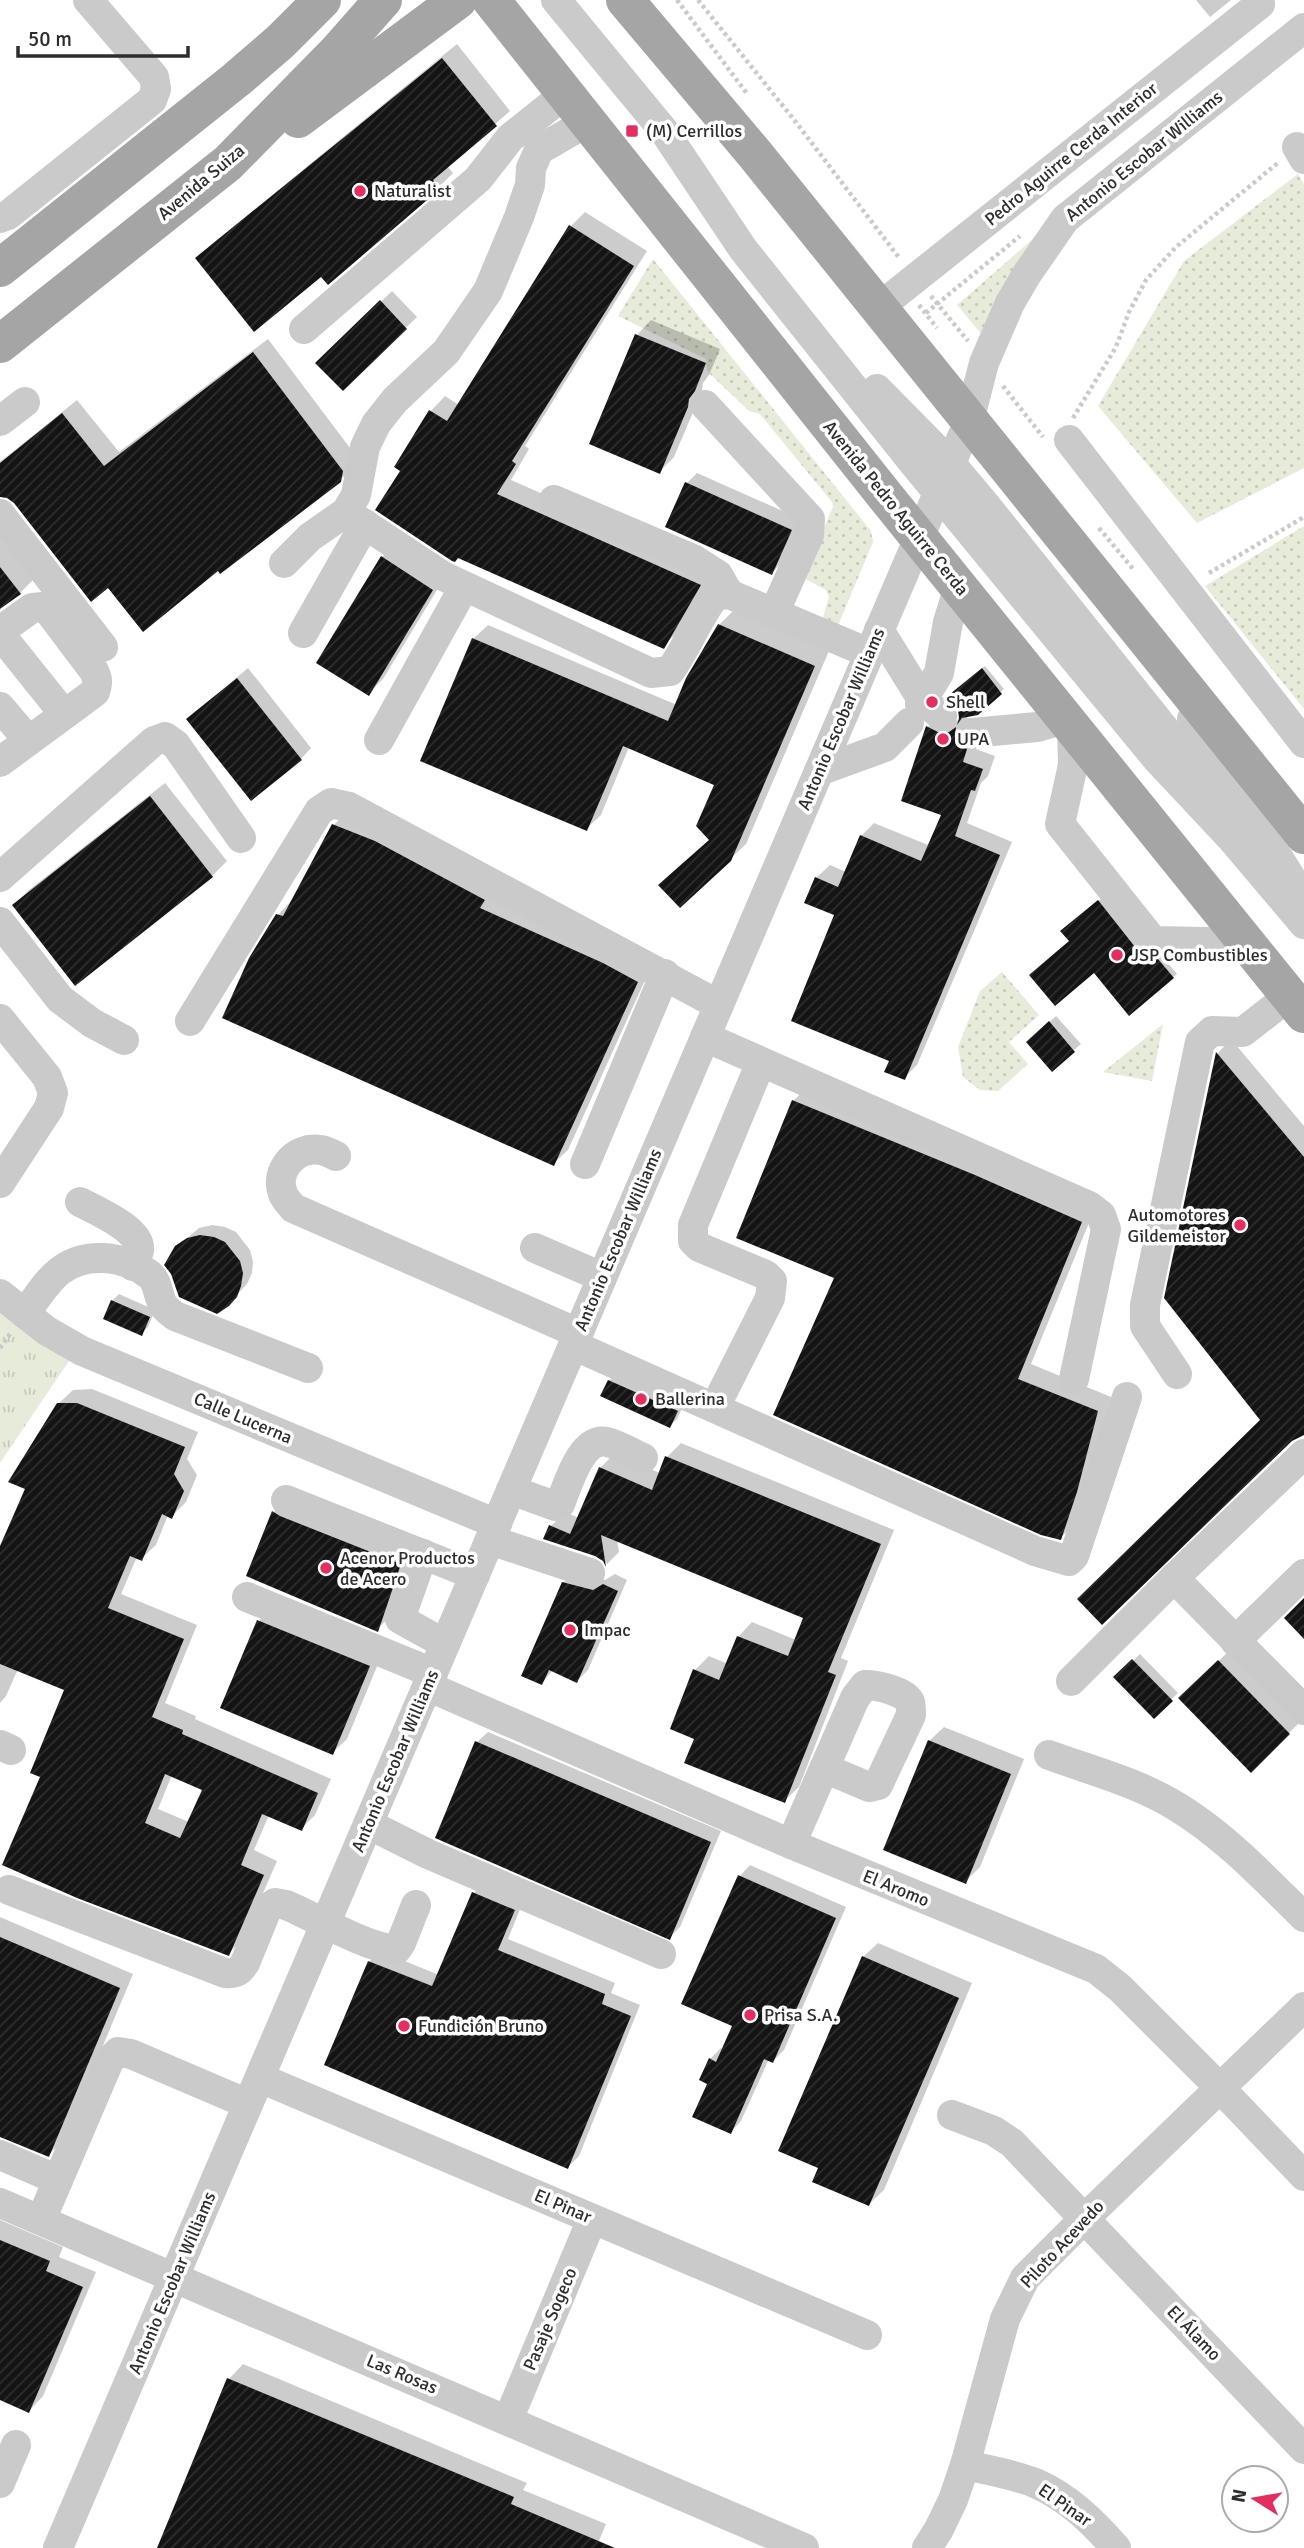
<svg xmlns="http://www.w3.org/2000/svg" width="1304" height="2548" font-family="Signika,sans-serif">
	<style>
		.grass { fill: url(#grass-dots) }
		.park { fill: url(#park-tufts) }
		.shadow { fill: #0003; fill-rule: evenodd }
		.building { fill: url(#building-hatch); fill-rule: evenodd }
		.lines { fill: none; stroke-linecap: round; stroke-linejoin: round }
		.path { stroke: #cacaca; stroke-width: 4.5; stroke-dasharray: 3.5 3.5; stroke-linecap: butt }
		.minor { stroke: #cacaca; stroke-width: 30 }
		.major { stroke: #a5a5a5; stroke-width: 38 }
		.poi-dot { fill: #e52e60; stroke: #fff; stroke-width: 2.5 }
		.labels { text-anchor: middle; stroke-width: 7; stroke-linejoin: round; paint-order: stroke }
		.poi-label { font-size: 18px; fill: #2d2d2d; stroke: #fff; text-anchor: start }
		.street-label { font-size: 18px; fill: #2d2d2d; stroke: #fff }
	</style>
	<defs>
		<pattern id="grass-dots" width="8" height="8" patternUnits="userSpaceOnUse" patternTransform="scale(1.75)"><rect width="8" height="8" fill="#e6ebda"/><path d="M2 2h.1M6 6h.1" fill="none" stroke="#c6cabb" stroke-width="1.8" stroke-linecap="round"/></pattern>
		<pattern id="park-tufts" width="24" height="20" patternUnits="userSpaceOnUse" patternTransform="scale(1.75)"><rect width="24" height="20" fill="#e6ebda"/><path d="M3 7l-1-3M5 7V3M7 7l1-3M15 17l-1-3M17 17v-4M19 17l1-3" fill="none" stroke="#c6cabb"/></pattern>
		<pattern id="building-hatch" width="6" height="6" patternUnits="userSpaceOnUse" patternTransform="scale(1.75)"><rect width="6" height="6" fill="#141414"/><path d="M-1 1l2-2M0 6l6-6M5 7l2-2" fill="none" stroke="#2e2e2e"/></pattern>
	</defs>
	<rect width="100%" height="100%" fill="#fff"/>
	<g class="grass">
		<path d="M1298 174 1304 184V468L1197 523 1098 406 1184 261Z"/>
		<path d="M1049 225 983 336 957 305Z"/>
		<path d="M653 259 871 531 873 542 837 628 822 621 829 597 826 590 802 577 833 507 832 502 760 414 749 411 707 371 706 359 618 316Z"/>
		<path d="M1304 526V709L1205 586Z"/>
		<path d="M1002 972 1039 1015 1009 1042 1028 1064 998 1091 980 1090 963 1077 958 1047 980 991Z"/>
		<path d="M1163 1024 1152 1081 1103 1072Z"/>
	</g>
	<path class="park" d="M0 1308 71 1358 0 1463Z"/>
	<g class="shadow">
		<path d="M1196 0H1231L1210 17Z"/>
		<path d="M457 44 510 111 447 166 453 173 439 187 322 274 197 258 212 244Z"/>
		<path d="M585 212 647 251 525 446 529 449 511 480 715 570 678 632 663 646 396 466 431 411 445 396 459 405 571 226Z"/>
		<path d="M392 291 417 317 343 389 318 363Z"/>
		<path d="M651 320 720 349 709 375 703 383 702 391 674 457 659 472 637 335Z"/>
		<path d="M268 339 356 456 355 466 339 481 218 569 109 586 15 502 6 496H0V462L77 400 119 452Z"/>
		<path d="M697 473 801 519 782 562 772 573 687 483Z"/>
		<path d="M0 533 34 579 20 593 0 607Z"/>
		<path d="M397 543 446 575 383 679 369 693 382 557Z"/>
		<path d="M734 610 829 651 746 844 730 859 710 839 716 784 629 747 601 815 586 829 473 639 488 625 677 705 719 625Z"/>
		<path d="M985 666 1004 689 977 713 968 715 967 721 979 736 976 749 995 756 988 776 981 783 967 823 1012 842 917 1065 904 1078 836 914 816 878 830 865 846 872 861 836 874 823 928 845 943 814 903 800 928 727 941 714 954 721 960 720 955 691Z"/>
		<path d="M248 668 311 748 301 759 188 719Z"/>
		<path d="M165 783 227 861 212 876 75 983 14 905 29 890Z"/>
		<path d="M348 810 651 967 568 1150 553 1164 278 915 292 900 334 825Z"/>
		<path d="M1102 898 1162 956 1177 974 1173 977 1071 941 1066 927Z"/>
		<path d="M1056 1016 1081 1044 1052 1069 1035 1035Z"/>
		<path d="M1231 1039 1304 1126V1433L1262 1420 1166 1298 1218 1053Z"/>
		<path d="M808 1087 1095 1208 1031 1364 1111 1397 1091 1476 1075 1524 1060 1538 793 1101Z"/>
		<path d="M212 1225 225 1227 236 1232 250 1250 253 1262 252 1273 247 1284 227 1305 177 1247 199 1228Z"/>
		<path d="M119 1294 155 1310 148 1327 141 1334 112 1301Z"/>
		<path d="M616 1374 684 1404 677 1419 670 1426 609 1381Z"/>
		<path d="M92 1389 198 1432 187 1459 197 1475 186 1502 171 1517 168 1515 156 1545 141 1559 137 1557 121 1594 197 1625 165 1703 196 1716 195 1719 331 1779 315 1815 301 1829 269 1815 254 1850 277 1861 243 1939 228 1954 42 1776 66 1690 18 1669 6 1696 0 1703V1551L58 1404 73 1390ZM172 1775 204 1789 189 1822 158 1809Z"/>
		<path d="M681 1443 894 1530 841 1658 848 1661 799 1787 784 1801 696 1738 695 1670 709 1656 728 1664 738 1637 752 1622 796 1640 805 1617 617 1540 619 1552 607 1564 604 1560 551 1526 565 1512 579 1518 600 1468 614 1454 660 1473 667 1457Z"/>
		<path d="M284 1501 410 1554 388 1619 377 1629 248 1575 274 1512Z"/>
		<path d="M574 1572 605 1580 615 1574 627 1580 588 1670 577 1681 553 1670 542 1683 563 1583Z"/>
		<path d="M273 1607 383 1652 347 1739 332 1753 259 1621Z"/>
		<path d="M1230 1650 1300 1722 1251 1770 1181 1698Z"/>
		<path d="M1140 1654 1178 1693 1154 1716 1116 1677Z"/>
		<path d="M944 1727 1024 1759 980 1867 966 1881 929 1741Z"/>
		<path d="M488 1732 721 1831 680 1927 670 1937 477 1742Z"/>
		<path d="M750 1865 846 1907 784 2050 773 2061 769 2059 741 2121 731 2132 709 2083 710 2059 721 2048 724 2050 735 2025 740 1876Z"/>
		<path d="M485 1882 524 1899 508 1939 615 1983 611 1993 640 2005 579 2156 568 2167 369 1962 380 1951 439 1975 474 1893Z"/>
		<path d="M0 1917 133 1974 63 2141 48 2155 0 2135Z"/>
		<path d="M878 1943 972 1983 884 2190 869 2204 820 2167 863 1957Z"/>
		<path d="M0 2220 63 2247 59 2257 96 2272 43 2396 29 2411 0 2399Z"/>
		<path d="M243 2364 527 2483 523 2490 606 2524 596 2548H159L229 2379Z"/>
	</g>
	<g class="building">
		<path d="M442 58 497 126 433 180 440 189 328 285 321 277 254 332 195 258Z"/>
		<path d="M569 225 634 266 512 461 516 464 497 494 701 585 664 649 458 558 455 562 452 561 375 510 400 471 394 467 429 410 447 421Z"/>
		<path d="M380 300 407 329 343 391 315 363Z"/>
		<path d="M635 334 706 363 695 391 689 399 688 407 660 474 589 444Z"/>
		<path d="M253 352 343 471 341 482 220 574 218 571 143 632 108 588 91 602 14 503 7 498 0 497V463L62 413 104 466Z"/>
		<path d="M685 482 792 530 772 575 665 527Z"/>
		<path d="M381 556 433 590 369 696 316 663Z"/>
		<path d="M0 567 21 594 0 609Z"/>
		<path d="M718 624 815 666 731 861 680 908 658 885 709 840 696 826 714 785 623 746 587 831 420 761 472 638 668 721 686 678Z"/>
		<path d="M982 668 1002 694 978 715 962 718 957 725 959 718 958 710 948 698 950 694Z"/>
		<path d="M237 678 302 760 251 801 186 719Z"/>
		<path d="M926 726 940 733 949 732 956 727 955 735 957 743 967 749 963 762 983 769 975 791 971 790 955 836 1000 855 905 1080 884 1072 889 1061 791 1021 834 915 804 903 815 877 838 887 860 835 921 861 941 815 901 801Z"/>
		<path d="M150 796 213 877 75 986 12 905Z"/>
		<path d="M332 824 375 841 485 900 480 908 603 963 638 982 554 1166 222 1018 249 958 276 914 283 916Z"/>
		<path d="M1098 900 1139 952 1146 957 1158 959 1174 978 1129 1016 1094 973 1055 1006 1029 975 1069 941 1060 931Z"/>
		<path d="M1049 1021 1075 1052 1052 1072 1026 1042Z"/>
		<path d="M1216 1052 1304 1157V1435L1292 1441 1102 1625 1077 1599 1260 1420 1164 1298Z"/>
		<path d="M792 1100 975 1175 1082 1222 1018 1379 1098 1411 1077 1492 1061 1540 1041 1535 773 1415 834 1278 736 1238Z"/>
		<path d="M200 1235 214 1237 225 1242 240 1261 243 1273 241 1286 237 1297 229 1306 217 1314 179 1297 171 1274 164 1265 175 1246 187 1238Z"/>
		<path d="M111 1300 150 1317 142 1336 103 1319Z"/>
		<path d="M608 1380 678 1411 670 1428 600 1396Z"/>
		<path d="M57 1403H77L185 1447 174 1474 184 1491 172 1519 162 1514 142 1561 130 1556 108 1608 184 1639 152 1717 183 1730 182 1734 318 1793 302 1831 262 1814 241 1865 264 1875 229 1956 77 1898 2 1865 40 1777 30 1773 64 1690 0 1664V1546L25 1489 8 1482ZM165 1774 202 1790 180 1838 145 1823Z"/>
		<path d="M665 1456 881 1544 828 1672 836 1675 785 1803 684 1763 694 1739 670 1729 693 1669 719 1680 737 1636 788 1656 803 1618 601 1535 606 1567 603 1561 595 1556 543 1539 549 1525 570 1534 599 1467 652 1490Z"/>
		<path d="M272 1511 280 1516 401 1564 378 1632 246 1576Z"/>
		<path d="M562 1582 593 1590 603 1584 618 1591 577 1683 549 1670 542 1685 521 1676Z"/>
		<path d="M1304 1598V1639L1284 1618Z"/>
		<path d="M257 1620 370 1666 333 1755 220 1708Z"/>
		<path d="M1132 1659 1173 1701 1154 1719 1113 1677Z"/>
		<path d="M1218 1660 1290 1734 1251 1773 1178 1698Z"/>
		<path d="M928 1740 1011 1774 966 1884 883 1850Z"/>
		<path d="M475 1741 711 1842 670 1940 435 1838Z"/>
		<path d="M738 1875 836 1918 773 2063 764 2059 731 2134 692 2117 707 2084 699 2080 709 2058 716 2062 732 2026 681 2004Z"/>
		<path d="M472 1892 515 1910 498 1950 605 1994 602 2004 631 2016 568 2169 324 2065 368 1961 432 1986Z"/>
		<path d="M0 1937 120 1988 49 2157 0 2137Z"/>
		<path d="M862 1956 959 1998 869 2206 812 2182 818 2168 778 2151Z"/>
		<path d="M0 2240 50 2261 46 2271 83 2287 29 2413 0 2400Z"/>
		<path d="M227 2378 514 2497 511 2504 615 2548H157Z"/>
	</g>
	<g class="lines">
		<g class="path">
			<path d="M677 0 748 95"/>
			<path d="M698 0 795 121 900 259"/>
			<path d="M931 296 968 341"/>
			<path d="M919 305 937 328"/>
			<path d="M926 313 1020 236"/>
			<path d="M1003 386 1043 437"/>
			<path d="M1073 418 1116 347 1129 312 1146 280 1176 247 1279 162"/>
			<path d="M1099 528 1134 570"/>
			<path d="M1209 573 1304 517"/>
			<path d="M0 1348 10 1334"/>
		</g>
		<g class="minor">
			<path d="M556 0 664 131 743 249 911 460 1157 759 1233 840 1304 924"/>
			<path d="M1297 147 1304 159"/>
			<path d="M0 218 8 215 152 100 156 89 154 77 88 0"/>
			<path d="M878 308 1260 4 1257 0"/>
			<path d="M304 329 478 179 510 138 565 94"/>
			<path d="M877 389 951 464 988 508 1246 831"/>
			<path d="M705 405 810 519 809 535 774 613"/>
			<path d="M0 421 25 402"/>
			<path d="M1069 440 1304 743"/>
			<path d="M554 500 693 559 718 575 729 594"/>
			<path d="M346 512 443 576 651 673 670 671C687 648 697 619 715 596L729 594 869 653"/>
			<path d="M0 514 103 647"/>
			<path d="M284 563 310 537 346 512 356 495 365 447 376 424 395 400 446 352 488 291 519 217 530 185 531 168 539 150 587 122"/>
			<path d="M879 630 923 701 942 716"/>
			<path d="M0 631 32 608 43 607 48 610 94 671C98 679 98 684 95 692L0 762"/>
			<path d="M303 633 365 524"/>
			<path d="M0 634 64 714"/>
			<path d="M920 704 939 673 948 622 959 587"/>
			<path d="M0 707 28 740"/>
			<path d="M1192 719 1304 899"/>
			<path d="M1072 726 1073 765 1060 824 1153 941 1208 942 1243 939"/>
			<path d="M972 733 1037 727 1065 719"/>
			<path d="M379 740 464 587"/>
			<path d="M819 771 885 747 909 723"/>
			<path d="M0 877 154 741 165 737 176 745 241 838"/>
			<path d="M0 922 60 999 92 1023 124 1040"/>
			<path d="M0 1019 47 1077 53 1093 49 1108 0 1183"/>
			<path d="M190 1021 319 811 331 803 349 807 719 1005"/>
			<path d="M705 1037 1089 1206 1101 1215 1106 1229 1074 1379"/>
			<path d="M336 1156C331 1154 325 1150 320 1150 295 1146 274 1171 283 1194 285 1199 290 1204 293 1208L578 1333"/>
			<path d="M585 1164 665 974"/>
			<path d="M80 1202C95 1210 142 1230 139 1250 138 1255 135 1261 133 1266"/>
			<path d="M535 1248 602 1277"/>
			<path d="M0 1294 47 1331 82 1351 497 1524"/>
			<path d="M25 1314C47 1283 61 1256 104 1258 120 1259 137 1265 150 1275 158 1282 158 1296 163 1305 166 1309 171 1313 175 1316L308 1368"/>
			<path d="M573 1345 1035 1551 1069 1561 1074 1556 1127 1397"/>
			<path d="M1177 1374 1145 1326V1305L1200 1042 1212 1031 1243 1032 1289 996"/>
			<path d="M715 1407 770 1298 772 1281 766 1275 699 1247 693 1241V1225L761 1062"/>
			<path d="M511 1490 555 1506 560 1504C568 1485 581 1436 607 1442 619 1445 632 1453 643 1458"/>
			<path d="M286 1500 475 1575"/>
			<path d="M490 1540 590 1573"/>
			<path d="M423 1554 400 1619 445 1644"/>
			<path d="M1174 1578 1304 1454"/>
			<path d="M247 1597 433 1673"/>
			<path d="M1235 1641 1304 1574"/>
			<path d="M1071 1681 1174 1578 1304 1710"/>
			<path d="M427 1686 791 1844 1096 1969 1120 1988 1220 2088 1304 2176"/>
			<path d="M0 1745 11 1750"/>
			<path d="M1049 1755C1092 1771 1140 1783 1179 1808 1226 1837 1264 1878 1304 1917"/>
			<path d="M368 1824 428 1854 661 1954"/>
			<path d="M791 1844 855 1698 865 1685C876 1685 905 1691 910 1702 911 1706 911 1711 911 1715L878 1785 869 1787 824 1768"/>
			<path d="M9 1890 225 1973C236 1974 239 1972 245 1963L267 1909 275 1903 286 1905C311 1915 372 1951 397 1949L401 1943 416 1905"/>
			<path d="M260 2078 867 2335"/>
			<path d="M952 2115 994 2131 1012 2143 1304 2449"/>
			<path d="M0 2155 58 2180"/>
			<path d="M0 2203 804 2548"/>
			<path d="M41 2220 109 2061 118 2052 131 2054 248 2104"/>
			<path d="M508 2420 592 2219"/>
			<path d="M965 2465C988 2470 1013 2474 1035 2483 1068 2497 1093 2522 1116 2548"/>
			<path d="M0 2483 16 2445"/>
			<path d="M58 2548 969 421 984 363 1010 303 1027 274 1065 219 1304 28"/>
			<path d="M927 2548 939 2529 953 2500 965 2465 1005 2319 1025 2278 1085 2218 1304 2007"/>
		</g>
		<g class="major">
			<path d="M491 0 886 497 1304 1014"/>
			<path d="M625 0 754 153 1304 835"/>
			<path d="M298 119 458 0"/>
			<path d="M0 268 237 79 281 41 322 0"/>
			<path d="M0 344 228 163 337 52 383 0"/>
		</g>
	</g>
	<g class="poi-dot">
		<rect x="625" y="124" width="14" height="14" rx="3.5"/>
		<circle cx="360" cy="191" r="7"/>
		<circle cx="932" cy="702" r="7"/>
		<circle cx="943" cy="739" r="7"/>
		<circle cx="1117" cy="955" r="7"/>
		<circle cx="1240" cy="1225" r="7"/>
		<circle cx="641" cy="1399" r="7"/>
		<circle cx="326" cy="1568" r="7"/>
		<circle cx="570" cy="1630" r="7"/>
		<circle cx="750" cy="2015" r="7"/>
		<circle cx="404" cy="2026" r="7"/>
	</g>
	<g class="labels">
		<g class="poi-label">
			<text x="646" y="137">(M) Cerrillos</text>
			<text x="374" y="197">Naturalist</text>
			<text x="946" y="708">Shell</text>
			<text x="957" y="745">UPA</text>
			<text x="1131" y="961">JSP Combustibles</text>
			<text x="1226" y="1221" text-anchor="end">Automotores<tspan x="1226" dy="21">Gildemeistor</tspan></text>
			<text x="655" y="1405">Ballerina</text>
			<text x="340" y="1564">Acenor Productos<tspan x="340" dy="21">de Acero</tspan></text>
			<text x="584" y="1636">Impac</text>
			<text x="764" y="2021">Prisa S.A.</text>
			<text x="418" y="2032">Fundición Bruno</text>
		</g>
		<g class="street-label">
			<text transform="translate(1071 154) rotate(-39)" y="6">Pedro Aguirre Cerda Interior</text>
			<text transform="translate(1144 156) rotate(-39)" y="6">Antonio Escobar Williams</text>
			<text transform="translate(201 182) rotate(-40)" y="6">Avenida Suiza</text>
			<text transform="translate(896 508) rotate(51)" y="6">Avenida Pedro Aguirre Cerda</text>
			<text transform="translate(841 719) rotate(-67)" y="6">Antonio Escobar Williams</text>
			<text transform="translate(618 1240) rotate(-67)" y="6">Antonio Escobar Williams</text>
			<text transform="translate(243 1418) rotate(23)" y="6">Calle Lucerna</text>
			<text transform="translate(395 1761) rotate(-67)" y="6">Antonio Escobar Williams</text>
			<text transform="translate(896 1888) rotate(22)" y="6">El Aromo</text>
			<text transform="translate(563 2206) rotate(23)" y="6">El Pinar</text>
			<text transform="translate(1062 2244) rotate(-47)" y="6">Piloto Acevedo</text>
			<text transform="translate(172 2283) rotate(-67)" y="6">Antonio Escobar Williams</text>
			<text transform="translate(550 2319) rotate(-67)" y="6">Pasaje Sogeco</text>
			<text transform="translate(1194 2333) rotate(46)" y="6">El Álamo</text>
			<text transform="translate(402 2374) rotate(23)" y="6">Las Rosas</text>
			<text transform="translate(1065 2505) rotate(35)" y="6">El Pinar</text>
		</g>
	</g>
	<g transform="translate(1255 2499) rotate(281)"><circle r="33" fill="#ffffff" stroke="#ababab" stroke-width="2"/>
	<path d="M0-5L12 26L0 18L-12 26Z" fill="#e52e60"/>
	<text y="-10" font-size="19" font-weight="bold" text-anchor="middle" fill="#2d2d2d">N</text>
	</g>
	<path d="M18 46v10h170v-10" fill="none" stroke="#2d2d2d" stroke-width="3.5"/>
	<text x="28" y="46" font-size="21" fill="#2d2d2d" stroke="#ffffff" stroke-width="5" paint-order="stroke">50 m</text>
</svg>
